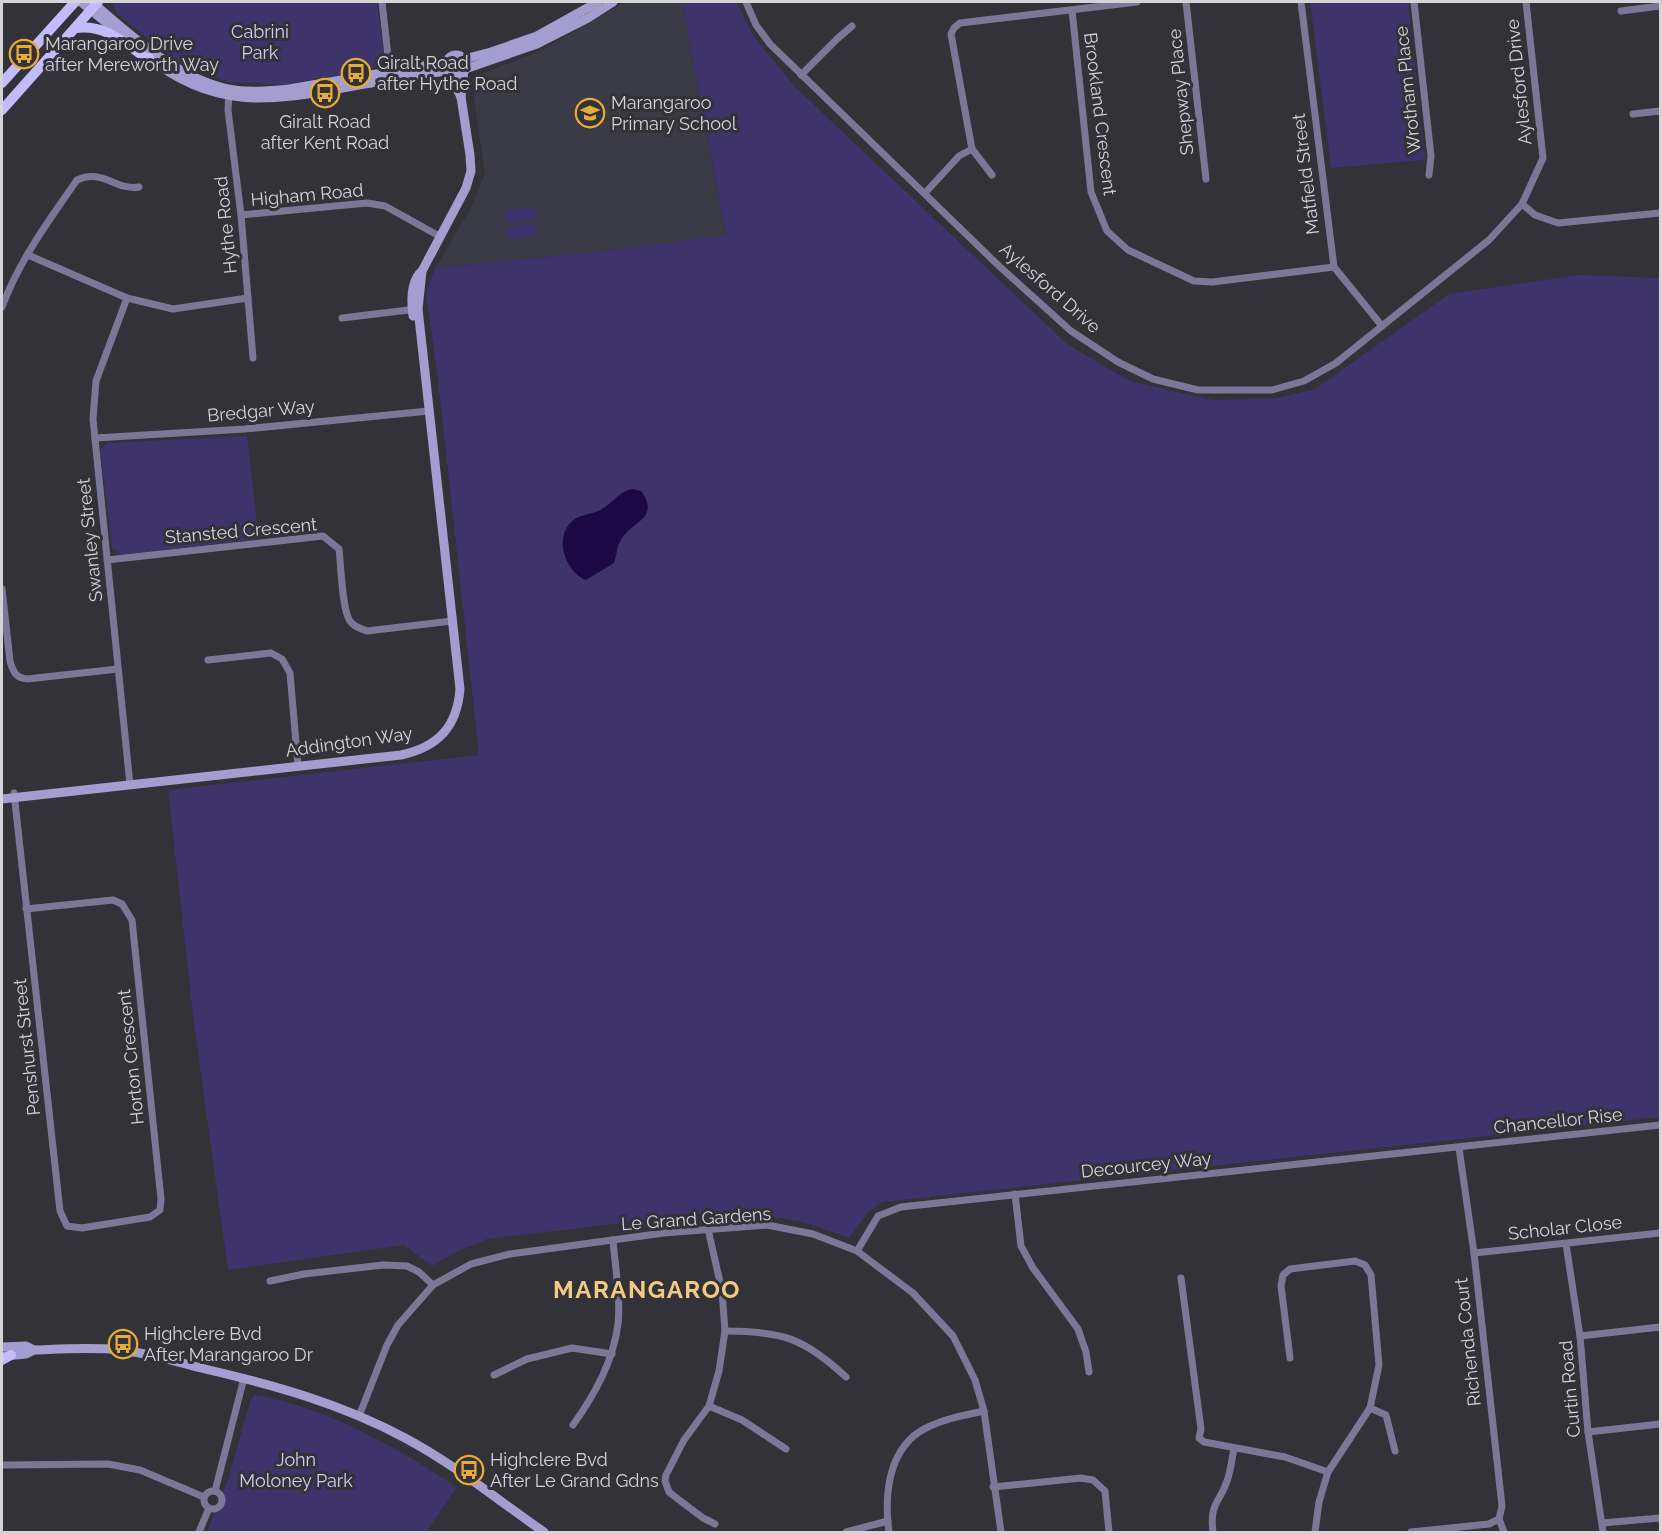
<svg xmlns="http://www.w3.org/2000/svg" width="1662" height="1534" font-family="Raleway,sans-serif">
	<style>
		.built { fill: #3b3a47 }
		.green { fill: #3e336a }
		.water { fill: #1d0846 }
		.lines { fill: none; stroke-linecap: round; stroke-linejoin: round }
		.street { stroke: #7b7897; stroke-width: 7 }
		.secondary { stroke: #a49dcf; stroke-width: 9 }
		.primary { stroke: #c3bbfb; stroke-width: 10 }
		.labels { text-anchor: middle; stroke-width: 6; stroke-linejoin: round; paint-order: stroke }
		.park-label { font-size: 18px; fill: #d1ccf4; stroke: #333239 }
		.poi-label { font-size: 18px; fill: #d4d3d8; stroke: #333239; text-anchor: start }
		.street-label { font-size: 18px; fill: #d4d3d8; stroke: #333239 }
		.district-label { font-size: 24px; font-weight: bold; letter-spacing: 1.5px; fill: #f3ca83; stroke: #333239 }
	</style>
	<rect width="100%" height="100%" fill="#333239"/>
	<path class="built" d="M625 2H682L726 236 594 252 435 268 471 208 485 174 473 92 481 74 540 51Z"/>
	<g class="green">
		<path d="M112 2H377L384 58 377 68 282 85 229 82 178 62 116 13Z"/>
		<path d="M682 2H737L753 35 795 87 1067 344 1130 381 1213 400 1277 398 1315 389 1449 294 1580 275 1660 278V1117L883 1202 867 1213 849 1238 807 1223 760 1214H699L487 1239 454 1253 432 1266 404 1245 228 1270 194 1024 168 790 479 755 438 380 426 294 435 268 594 252 726 235Z"/>
		<path d="M1310 2H1408L1425 160 1331 168Z"/>
		<path d="M534 207 536 220 506 223 505 210Z"/>
		<path d="M536 223 537 237 508 240 507 227Z"/>
		<path d="M247 436 259 539 121 555 112 548 100 449 108 443Z"/>
		<path d="M255 1395C269 1396 282 1401 296 1405 355 1423 406 1454 457 1487L426 1532H207L228 1480 250 1401Z"/>
	</g>
	<path class="water" d="M632 489 641 491C661 518 632 521 621 540 616 547 617 556 614 563L586 580C576 576 572 570 567 561 560 547 561 528 575 519 583 514 594 514 602 509 614 502 618 492 632 489Z"/>
	<g class="lines">
		<g class="street">
			<path d="M382 2 390 74"/>
			<path d="M746 2 756 25 770 44 999 266 1071 331 1118 362 1153 379 1198 390H1272L1304 381 1336 363 1489 240 1522 204 1543 158 1526 2"/>
			<path d="M1186 2 1206 179"/>
			<path d="M1301 2 1334 267 1382 326"/>
			<path d="M1414 2 1431 156 1429 175"/>
			<path d="M1072 10 1091 192 1107 231 1128 250 1194 281 1212 282 1334 267"/>
			<path d="M1621 11 1660 6"/>
			<path d="M801 75 837 39 852 26"/>
			<path d="M229 92 228 110 241 215 253 358"/>
			<path d="M1633 114 1660 111"/>
			<path d="M992 175 972 149 951 34 954 28 960 23 1137 2"/>
			<path d="M925 193 959 156 972 149"/>
			<path d="M1522 204 1535 215 1558 223 1660 213"/>
			<path d="M241 215 367 203 385 206 439 236"/>
			<path d="M28 255 127 298 173 309 248 298"/>
			<path d="M127 298 96 381 93 419 130 785"/>
			<path d="M2 307C19 261 49 220 77 180 102 168 116 191 139 187"/>
			<path d="M342 318 417 309"/>
			<path d="M95 438 245 429 429 411"/>
			<path d="M107 560 323 536 339 549C341 565 342 610 350 621 354 627 361 629 367 631L452 621"/>
			<path d="M2 589 10 661C13 672 16 678 27 679L118 669"/>
			<path d="M208 660 271 653 282 659 290 673 298 766"/>
			<path d="M14 793 60 1211 67 1226 82 1228 150 1217 160 1210 161 1199 132 920 122 904 113 900 26 909"/>
			<path d="M1459 1148 1474 1253 1502 1506 1499 1519 1504 1532"/>
			<path d="M1015 1194 1021 1246 1033 1268 1078 1329 1086 1352 1089 1372"/>
			<path d="M708 1229 722 1291 725 1331 719 1371 709 1406 684 1440 666 1475 665 1481 669 1492 674 1496 703 1518 715 1524"/>
			<path d="M1566 1244 1580 1336 1588 1432 1603 1532"/>
			<path d="M857 1251 878 1216 901 1207 1660 1125"/>
			<path d="M1474 1253 1660 1233"/>
			<path d="M1181 1278 1201 1429 1199 1438 1204 1442 1285 1457 1328 1472"/>
			<path d="M270 1281 304 1274 383 1265 407 1266 419 1272 433 1285"/>
			<path d="M725 1331C782 1331 804 1338 846 1377"/>
			<path d="M1580 1336 1660 1327"/>
			<path d="M1290 1358 1281 1286 1283 1275 1290 1269 1355 1261 1365 1265 1371 1275 1379 1365 1370 1408 1328 1472 1319 1502 1315 1532"/>
			<path d="M494 1375 527 1359 572 1348 612 1354"/>
			<path d="M709 1406 742 1420 786 1449"/>
			<path d="M1370 1408 1386 1415 1395 1451"/>
			<path d="M359 1416 387 1345 398 1325 433 1285 471 1264 510 1254 664 1233 767 1225 813 1234 857 1251 913 1293 953 1336 975 1380 984 1411 1001 1532"/>
			<path d="M573 1425C595 1394 613 1362 618 1324 621 1297 615 1267 613 1240"/>
			<path d="M1588 1432 1660 1424"/>
			<path d="M2 1465 108 1464 140 1470 204 1497"/>
			<path d="M993 1487 1081 1478 1093 1480 1105 1491 1109 1532"/>
			<path d="M215 1491 244 1378"/>
			<circle cx="213" cy="1500" r="9"/>
			<path d="M1602 1523 1660 1518"/>
			<path d="M199 1532 209 1508"/>
			<path d="M846 1532 888 1521"/>
			<path d="M889 1532C884 1495 888 1447 926 1428 944 1419 964 1415 984 1411"/>
			<path d="M1213 1532C1209 1502 1221 1502 1228 1478 1231 1468 1232 1458 1234 1449"/>
			<path d="M1411 1532 1489 1524 1499 1519"/>
		</g>
		<g class="secondary">
			<path d="M81 2 125 38"/>
			<path d="M92 2C131 36 177 78 228 89 248 93 269 91 289 89L446 62"/>
			<path d="M145 55C222 117 282 98 371 83 387 80 404 77 420 74 429 73 439 73 447 70"/>
			<circle cx="456" cy="65" r="10"/>
			<path d="M464 59 491 52 537 36 598 2"/>
			<path d="M465 69 537 44 588 18 613 2"/>
			<path d="M448 71 461 97"/>
			<path d="M413 316C411 301 410 281 422 271"/>
			<path d="M2 799 401 755C438 747 457 727 460 689L418 309 422 271 466 188 471 171 470 155 461 97 464 70"/>
			<path d="M2 1347 26 1346 34 1350C63 1349 92 1347 120 1350 149 1353 177 1362 205 1369 274 1385 342 1404 405 1438 454 1464 499 1501 544 1532"/>
			<path d="M5 1356 26 1354 34 1350"/>
		</g>
		<g class="primary">
			<path d="M76 28C105 24 123 42 146 58H149"/>
			<path d="M2 83 75 2"/>
			<path d="M2 110 98 2"/>
			<path d="M2 1360 11 1355"/>
		</g>
	</g>
	<defs>
		<g id="bus-ring" transform="scale(1.5)"><circle r="9.5" fill="#333239" stroke="#e7ac36" stroke-width="1.5"/><path d="M-5-6H5V4H4V6H2V4H-2V6H-4V4H-5ZM-3.5-4V0h7V-4ZM-3.5 1.2v1.5H-2V1.2ZM2 1.2v1.5H3.5V1.2Z" fill="#e7ac36"/></g>
		<g id="school-ring" transform="scale(1.5)"><circle r="9.5" fill="#333239" stroke="#e7ac36" stroke-width="1.5"/><path d="M0-5L7-2L0 1L-7-2ZM-4 1L0 2.5L4 1V4Q0 6-4 4Z" fill="#e7ac36"/></g>
	</defs>
	<g fill-rule="evenodd">
		<use href="#bus-ring" x="24" y="54"/>
		<use href="#bus-ring" x="356" y="73"/>
		<use href="#bus-ring" x="325" y="93"/>
		<use href="#school-ring" x="590" y="113"/>
		<use href="#bus-ring" x="123" y="1344"/>
		<use href="#bus-ring" x="469" y="1470"/>
	</g>
	<g class="labels">
		<g class="park-label">
			<text x="260" y="38">Cabrini<tspan x="260" dy="21">Park</tspan></text>
			<text x="296" y="1466">John<tspan x="296" dy="21">Moloney Park</tspan></text>
		</g>
		<g class="poi-label">
			<text x="45" y="50">Marangaroo Drive<tspan x="45" dy="21">after Mereworth Way</tspan></text>
			<text x="377" y="69">Giralt Road<tspan x="377" dy="21">after Hythe Road</tspan></text>
			<text x="611" y="109">Marangaroo<tspan x="611" dy="21">Primary School</tspan></text>
			<text x="325" y="128" text-anchor="middle">Giralt Road<tspan x="325" dy="21">after Kent Road</tspan></text>
			<text x="144" y="1340">Highclere Bvd<tspan x="144" dy="21">After Marangaroo Dr</tspan></text>
			<text x="490" y="1466">Highclere Bvd<tspan x="490" dy="21">After Le Grand Gdns</tspan></text>
		</g>
		<g class="street-label">
			<text transform="translate(1519 82) rotate(-96)" y="6">Aylesford Drive</text>
			<text transform="translate(1408 90) rotate(-96)" y="6">Wrotham Place</text>
			<text transform="translate(1181 92) rotate(-96)" y="6">Shepway Place</text>
			<text transform="translate(1100 114) rotate(83)" y="6">Brookland Crescent</text>
			<text transform="translate(1306 174) rotate(-97)" y="6">Matfield Street</text>
			<text transform="translate(307 195) rotate(-5)" y="6">Higham Road</text>
			<text transform="translate(226 225) rotate(-96)" y="6">Hythe Road</text>
			<text transform="translate(1050 288) rotate(41)" y="6">Aylesford Drive</text>
			<text transform="translate(261 411) rotate(-5)" y="6">Bredgar Way</text>
			<text transform="translate(241 531) rotate(-5)" y="6">Stansted Crescent</text>
			<text transform="translate(90 540) rotate(-96)" y="6">Swanley Street</text>
			<text transform="translate(349 742) rotate(-8)" y="6">Addington Way</text>
			<text transform="translate(27 1047) rotate(-96)" y="6">Penshurst Street</text>
			<text transform="translate(131 1057) rotate(-96)" y="6">Horton Crescent</text>
			<text transform="translate(1558 1121) rotate(-6)" y="6">Chancellor Rise</text>
			<text transform="translate(1146 1165) rotate(-6)" y="6">Decourcey Way</text>
			<text transform="translate(696 1219) rotate(-4)" y="6">Le Grand Gardens</text>
			<text transform="translate(1565 1228) rotate(-6)" y="6">Scholar Close</text>
			<text transform="translate(1468 1342) rotate(-96)" y="6">Richenda Court</text>
			<text transform="translate(1570 1389) rotate(-95)" y="6">Curtin Road</text>
		</g>
		<g class="district-label">
			<text x="647" y="1298">MARANGAROO</text>
		</g>
	</g>
	<rect width="1662" height="1534" fill="none" stroke="#d4d3d8" stroke-width="6"/>
</svg>
